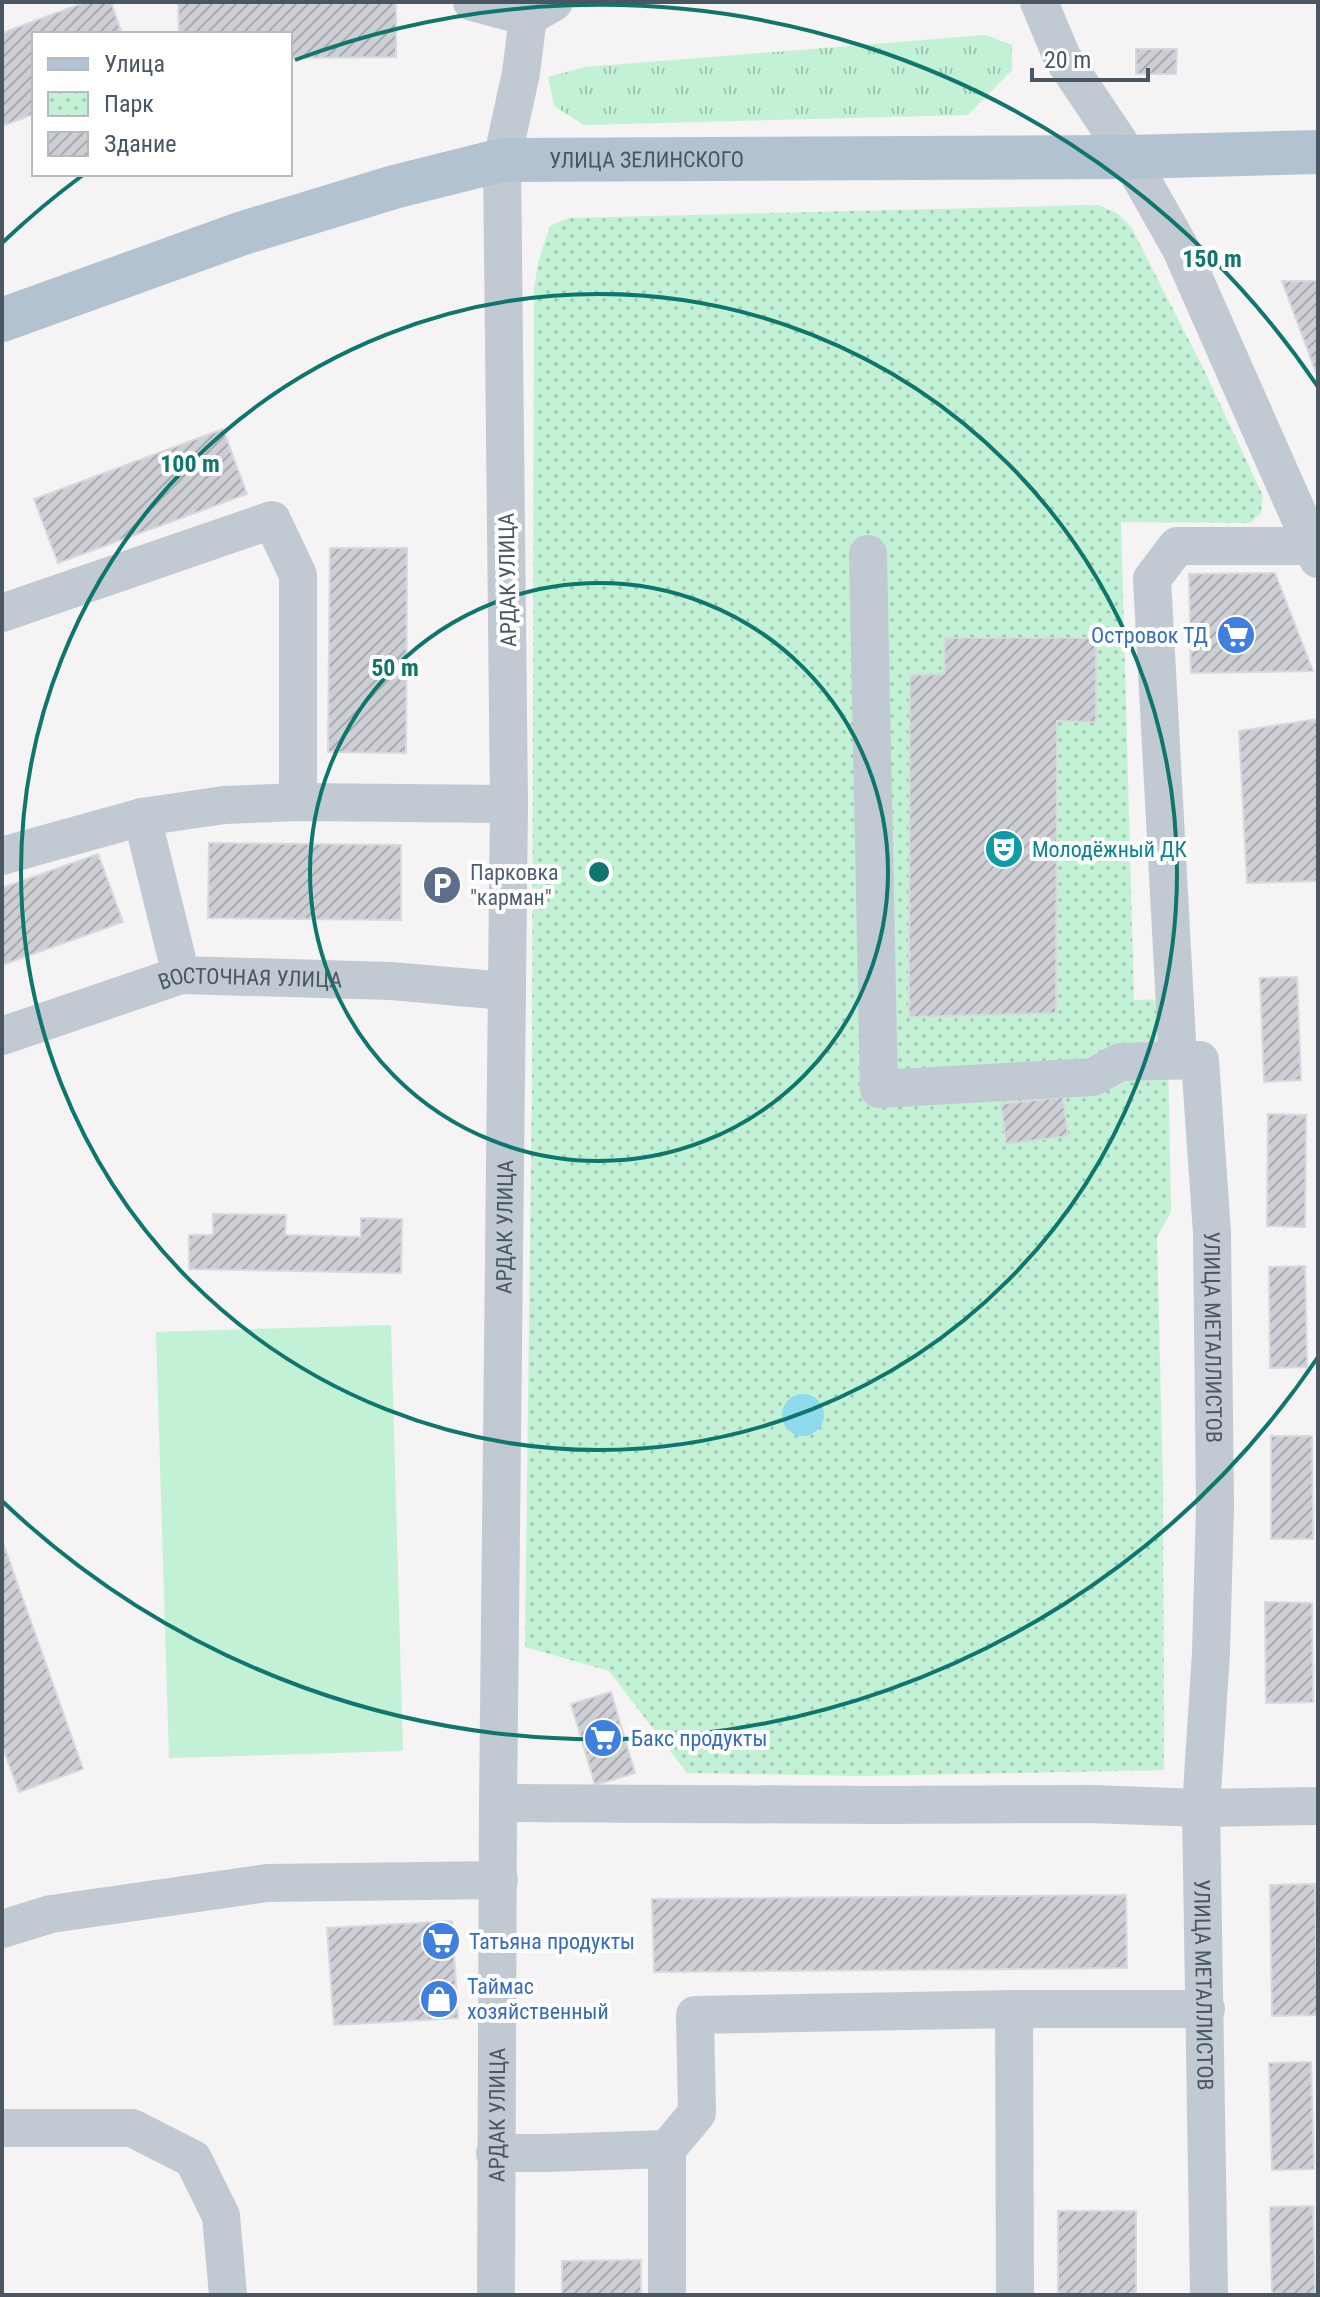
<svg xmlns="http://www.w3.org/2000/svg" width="1320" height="2297" font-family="'Roboto Condensed',sans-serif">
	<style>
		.grass { fill: url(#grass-tufts) }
		.park { fill: url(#park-dots) }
		.pitch { fill: #c3f1d5 }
		.water { fill: #90daee }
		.building { fill: url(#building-hatch); stroke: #d7d9de; stroke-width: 2 }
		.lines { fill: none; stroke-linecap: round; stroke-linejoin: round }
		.minor { stroke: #c1cad2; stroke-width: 38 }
		.major { stroke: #b3c2d1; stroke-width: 44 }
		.ring { fill: none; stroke: #0f766e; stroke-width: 4 }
		.labels { text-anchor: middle; stroke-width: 8; stroke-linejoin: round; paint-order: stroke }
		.street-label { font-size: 22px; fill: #4a5661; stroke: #fff }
		.shop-label { font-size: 22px; fill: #366cbe; stroke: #fff; text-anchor: start }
		.culture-label { font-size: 22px; fill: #0d838f; stroke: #fff; text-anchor: start }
		.service-label { font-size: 22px; fill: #4e5e75; stroke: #fff; text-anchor: start }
		.centre { fill: #0f766e; stroke: #fff; stroke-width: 4 }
		.ring-label { font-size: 24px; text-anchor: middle; font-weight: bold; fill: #0f766e; stroke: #fff; stroke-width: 8; stroke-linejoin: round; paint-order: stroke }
	</style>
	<defs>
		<pattern id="grass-tufts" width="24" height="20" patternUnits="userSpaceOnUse" patternTransform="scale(2)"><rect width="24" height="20" fill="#c3f1d5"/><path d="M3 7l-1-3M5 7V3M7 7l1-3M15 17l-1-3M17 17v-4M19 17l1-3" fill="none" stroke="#a0c6b0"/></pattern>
		<pattern id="park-dots" width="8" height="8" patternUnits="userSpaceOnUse" patternTransform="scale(2)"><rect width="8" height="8" fill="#c3f1d5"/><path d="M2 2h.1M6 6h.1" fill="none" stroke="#a0c6b0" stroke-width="1.8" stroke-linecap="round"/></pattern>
		<pattern id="building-hatch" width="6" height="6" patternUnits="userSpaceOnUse" patternTransform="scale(2)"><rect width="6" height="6" fill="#cdcfd5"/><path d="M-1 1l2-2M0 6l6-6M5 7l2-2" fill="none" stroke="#a8abb0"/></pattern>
	</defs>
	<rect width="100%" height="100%" fill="#f5f3f3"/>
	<path class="grass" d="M986 35 1012 45V70L968 115 584 125 554 106 548 77 585 67Z"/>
	<path class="park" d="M1098 205 1117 213 1131 227 1203 368 1263 496 1261 513 1250 523 1121 522 1134 1000 1167 999 1171 1212 1157 1237 1163 1486 1164 1770 860 1776 687 1773 609 1671 525 1647 532 1087 534 289 538 263 550 226 569 218Z"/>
	<path class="pitch" d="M391 1325 403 1751 169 1758 156 1332Z"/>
	<circle class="water" cx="803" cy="1415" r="21"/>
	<g class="building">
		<path d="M86 2H111L122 34H34V114L2 126V33Z"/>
		<path d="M178 2H396V57L290 58V34H179Z"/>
		<path d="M1136 49H1177L1176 74H1136Z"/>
		<path d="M1282 281H1318V378Z"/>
		<path d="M223 429 247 494 58 563 34 499Z"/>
		<path d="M330 548H407L406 753 328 752Z"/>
		<path d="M1275 573 1313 671 1191 673 1189 574Z"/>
		<path d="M945 638H1096V722L1057 721 1056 1013 909 1017 910 675 944 674Z"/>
		<path d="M1318 719V881L1247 883 1239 731Z"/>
		<path d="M209 843 401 845V920L208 918Z"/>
		<path d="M98 854 123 922 2 965V888Z"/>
		<path d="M1297 977 1301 1080 1264 1082 1260 978Z"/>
		<path d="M1063 1097 1068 1136 1006 1144 1001 1104Z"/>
		<path d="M1268 1114 1306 1115 1305 1227 1267 1226Z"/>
		<path d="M213 1214 286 1215 285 1235 361 1237V1218L402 1219 401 1273 189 1269V1235H213Z"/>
		<path d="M1305 1266 1307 1367 1270 1368 1269 1267Z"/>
		<path d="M1271 1436H1312L1313 1539H1271Z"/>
		<path d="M2 1540 83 1769 19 1792 2 1745Z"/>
		<path d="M1265 1602 1312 1603 1313 1702 1266 1703Z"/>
		<path d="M611 1692 635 1773 595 1785 571 1704Z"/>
		<path d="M1315 1884 1317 2015 1272 2016 1270 1885Z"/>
		<path d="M1126 1895 1127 1968 654 1972 652 1899Z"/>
		<path d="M452 1921 458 2018 334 2025 327 1928Z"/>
		<path d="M1311 2062 1314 2169 1272 2170 1269 2063Z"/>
		<path d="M1313 2206 1315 2295H1272L1270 2207Z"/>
		<rect x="1058" y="2211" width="78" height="84"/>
		<path d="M641 2260V2295H562V2261Z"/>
	</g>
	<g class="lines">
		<g class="minor">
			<path d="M472 2 528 17"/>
			<path d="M1039 2 1062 57 1129 157 1181 249 1318 559"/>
			<path id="s1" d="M868 554 879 1089 1093 1077 1120 1062 1200 1060 1212 1233 1215 1506 1211 1653 1201 1808 1209 2295"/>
			<path d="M2 613 272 520 298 575V802"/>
			<path d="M142 817 181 975"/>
			<path d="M2 856 142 817 224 805 298 802 509 804"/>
			<path id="s2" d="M2 1036 181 975 391 981 505 991"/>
			<path d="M1178 1060 1152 579 1177 546H1312"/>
			<path d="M498 1803 883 1805 1090 1804 1201 1808 1318 1806"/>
			<path d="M2 1929 51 1914 267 1883 499 1880"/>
			<path d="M2 2128H132L193 2159 221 2216 228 2295"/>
			<path d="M667 2149 697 2113 695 2015 1014 2009"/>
			<path d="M495 2153H547L667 2149V2295"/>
			<path id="s3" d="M496 2295 498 1803 509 804 502 160 521 73 528 17 554 2"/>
			<path d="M1015 2295 1014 2009H1206"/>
		</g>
		<path class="major" id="s4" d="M2 320 243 233 394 187 502 160 1129 157 1318 152"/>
	</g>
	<g class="ring">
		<circle cx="599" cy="872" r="289"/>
		<circle cx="599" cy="872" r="578"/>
		<path d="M1318 1357A867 867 0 0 1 2 1501M2 243A867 867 0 0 1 83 175M295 60A867 867 0 0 1 1318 387"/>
	</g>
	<defs>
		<g id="supermarket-disc" transform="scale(2)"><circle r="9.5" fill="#3f7fe0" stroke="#fff"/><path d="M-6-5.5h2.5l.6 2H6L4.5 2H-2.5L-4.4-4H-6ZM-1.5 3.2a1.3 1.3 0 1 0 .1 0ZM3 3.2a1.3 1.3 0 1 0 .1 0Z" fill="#fff"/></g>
		<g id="theatre-disc" transform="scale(2)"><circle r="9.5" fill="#0f9aa8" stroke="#fff"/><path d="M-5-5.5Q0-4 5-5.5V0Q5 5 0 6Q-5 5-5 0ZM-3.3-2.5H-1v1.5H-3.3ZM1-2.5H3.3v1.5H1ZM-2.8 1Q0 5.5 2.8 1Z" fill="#fff"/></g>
		<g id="parking-disc" transform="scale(2)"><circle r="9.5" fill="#5c6f8a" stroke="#fff"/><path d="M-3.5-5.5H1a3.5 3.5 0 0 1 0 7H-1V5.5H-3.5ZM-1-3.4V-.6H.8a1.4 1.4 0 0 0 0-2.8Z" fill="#fff"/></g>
		<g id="shop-disc" transform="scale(2)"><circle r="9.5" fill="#3f7fe0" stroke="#fff"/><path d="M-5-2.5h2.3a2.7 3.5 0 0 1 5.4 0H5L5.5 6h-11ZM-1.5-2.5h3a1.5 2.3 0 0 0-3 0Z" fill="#fff"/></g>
	</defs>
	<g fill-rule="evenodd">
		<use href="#supermarket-disc" x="1236" y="635"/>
		<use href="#theatre-disc" x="1004" y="849"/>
		<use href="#parking-disc" x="442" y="885"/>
		<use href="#supermarket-disc" x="603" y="1738"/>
		<use href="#supermarket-disc" x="441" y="1941"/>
		<use href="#shop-disc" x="439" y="1999"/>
	</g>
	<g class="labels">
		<g class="street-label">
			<text dy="8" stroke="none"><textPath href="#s4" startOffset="670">УЛИЦА ЗЕЛИНСКОГО</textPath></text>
			<text transform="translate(507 580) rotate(-91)" y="8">АРДАК УЛИЦА</text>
			<text dy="8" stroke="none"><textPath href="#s2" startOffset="258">ВОСТОЧНАЯ УЛИЦА</textPath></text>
			<text dy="8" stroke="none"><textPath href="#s3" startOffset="1068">АРДАК УЛИЦА</textPath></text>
			<text dy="8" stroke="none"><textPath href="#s1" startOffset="1138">УЛИЦА МЕТАЛЛИСТОВ</textPath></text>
			<text dy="8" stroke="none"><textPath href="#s1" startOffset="1786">УЛИЦА МЕТАЛЛИСТОВ</textPath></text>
			<text dy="8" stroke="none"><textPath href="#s3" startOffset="180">АРДАК УЛИЦА</textPath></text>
		</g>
		<g class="shop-label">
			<text x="1208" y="643" text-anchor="end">Островок ТД</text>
			<text x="631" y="1746">Бакс продукты</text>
			<text x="469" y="1949">Татьяна продукты</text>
			<text x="467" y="1994">Таймас<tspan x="467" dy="25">хозяйственный</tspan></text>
		</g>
		<g class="culture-label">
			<text x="1032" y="857">Молодёжный ДК</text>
		</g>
		<g class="service-label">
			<text x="470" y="880">Парковка<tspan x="470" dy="25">"карман"</tspan></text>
		</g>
	</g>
	<circle cx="599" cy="872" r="12" class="centre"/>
	<g class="ring-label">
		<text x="1212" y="267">150 m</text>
		<text x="190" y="472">100 m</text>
		<text x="395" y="676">50 m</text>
	</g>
	<rect width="1320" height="2297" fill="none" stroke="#4a5661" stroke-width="8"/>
	<rect x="32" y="32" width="260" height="144" fill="#ffffff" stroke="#b7bbc0" stroke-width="2"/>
	<rect x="48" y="58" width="40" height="12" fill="#b3c2d1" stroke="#b7bbc0" stroke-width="2"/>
	<text x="104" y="72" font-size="24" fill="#4a5661">Улица</text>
	<rect x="48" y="92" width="40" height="24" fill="url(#park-dots)" stroke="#b7bbc0" stroke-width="2"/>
	<text x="104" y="112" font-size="24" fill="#4a5661">Парк</text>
	<rect x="48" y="132" width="40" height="24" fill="url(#building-hatch)" stroke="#b7bbc0" stroke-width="2"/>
	<text x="104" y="152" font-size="24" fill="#4a5661">Здание</text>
	<path d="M1032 68v12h116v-12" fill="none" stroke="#4a5661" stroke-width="4"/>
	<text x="1044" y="68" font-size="24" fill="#4a5661" stroke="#ffffff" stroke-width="6" paint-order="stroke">20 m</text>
</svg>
